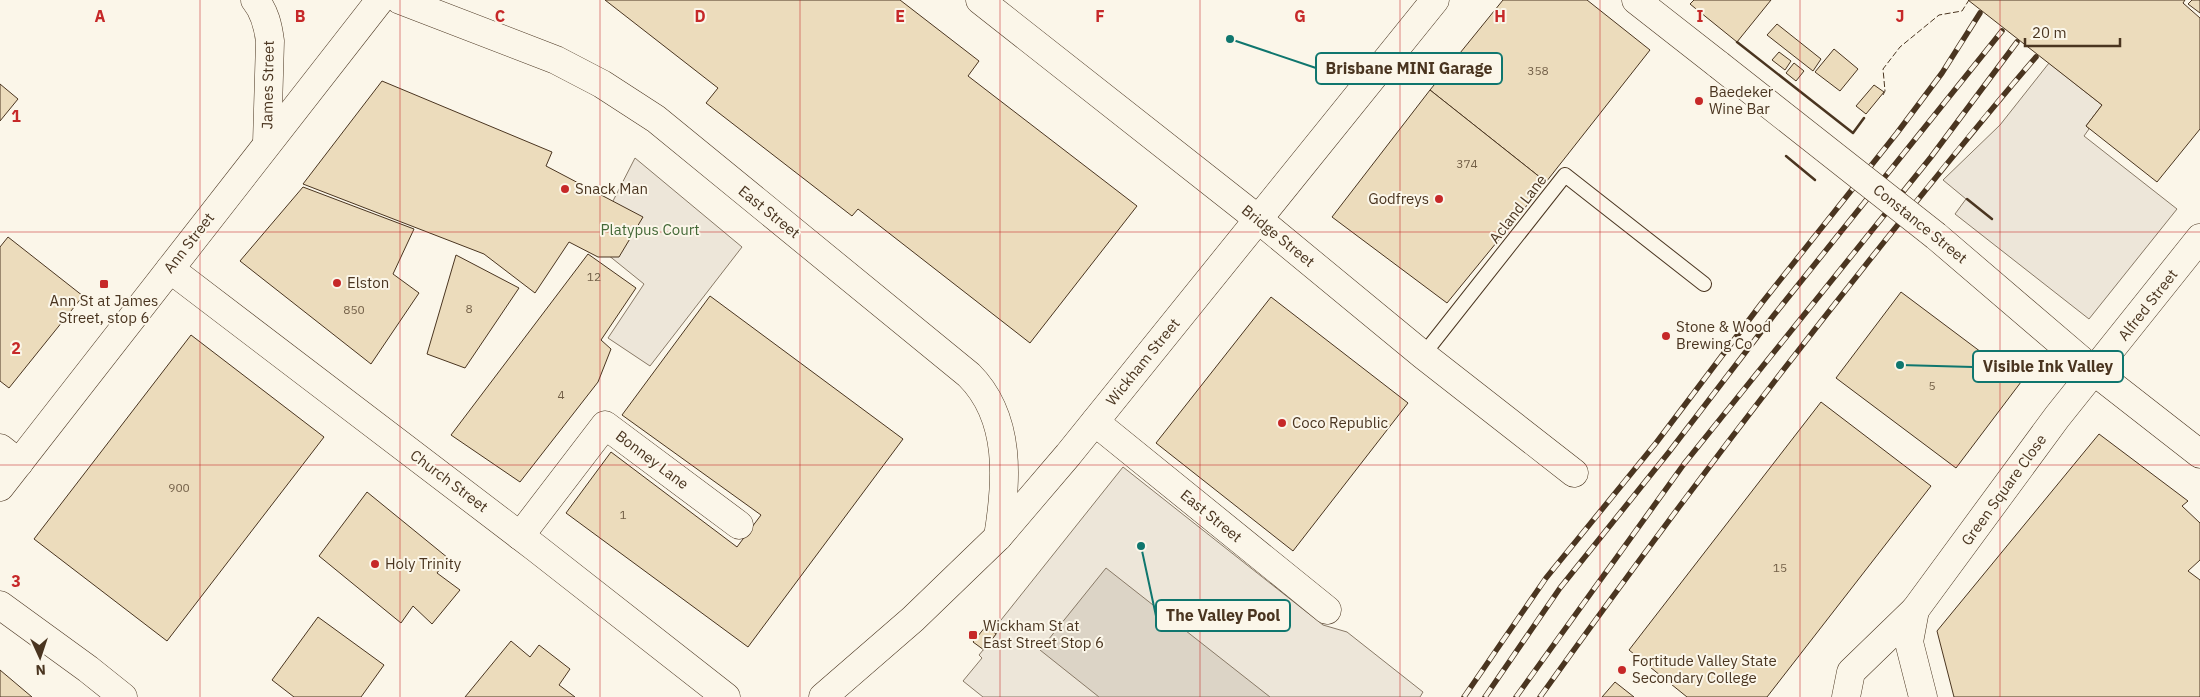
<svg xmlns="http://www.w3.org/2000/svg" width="2200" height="697" font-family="'IBM Plex Sans',sans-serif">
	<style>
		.green { fill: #ede6d9; stroke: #887966 }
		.water { fill: #dcd4c6; stroke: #887966 }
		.building { fill: #ecdcbc; stroke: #4a3520 }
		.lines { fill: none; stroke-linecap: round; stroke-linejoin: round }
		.lane-casing { stroke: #4a3520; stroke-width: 16 }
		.street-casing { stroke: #4a3520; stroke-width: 29 }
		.secondary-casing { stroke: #4a3520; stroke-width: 29 }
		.primary-casing { stroke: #4a3520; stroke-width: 29 }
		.lane { stroke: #fbf6e9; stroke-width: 14 }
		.street { stroke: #fbf6e9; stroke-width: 28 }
		.secondary { stroke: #fbf6e9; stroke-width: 28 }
		.primary { stroke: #fbf6e9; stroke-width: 28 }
		.rail-casing { stroke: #4a3520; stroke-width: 5.5 }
		.rail { stroke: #fbf6e9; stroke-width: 4; stroke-dasharray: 11; stroke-linecap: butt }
		.secondary-bridge-casing { stroke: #4a3520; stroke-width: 29; stroke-linecap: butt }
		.secondary-bridge { stroke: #fbf6e9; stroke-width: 28 }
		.fence { stroke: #4a3520; stroke-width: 1; stroke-dasharray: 6 2.5; stroke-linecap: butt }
		.wall { stroke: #4a3520; stroke-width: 2.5 }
		.grid { fill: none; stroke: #c62828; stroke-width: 1; stroke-opacity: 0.55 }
		.poi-dot { fill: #c62828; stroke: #fbf6e9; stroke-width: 2 }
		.labels { text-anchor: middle; stroke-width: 4; stroke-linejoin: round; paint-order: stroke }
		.number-label { font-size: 12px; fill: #725f47 }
		.street-label { font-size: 15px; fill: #4a3520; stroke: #fbf6e9 }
		.poi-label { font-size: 15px; fill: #4a3520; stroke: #fbf6e9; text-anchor: start }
		.park-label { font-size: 15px; fill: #436837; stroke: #fbf6e9 }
		.grid-label { font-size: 16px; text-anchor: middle; font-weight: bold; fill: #c62828; stroke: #fbf6e9; stroke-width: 4; stroke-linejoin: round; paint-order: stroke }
		.leader { fill: none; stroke: #0f766e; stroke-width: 2 }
		.callout-dot { fill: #0f766e; stroke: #fbf6e9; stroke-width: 2 }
		.callout { fill: #fbf6e9; stroke: #0f766e; stroke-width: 2 }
		.callout-label { font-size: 16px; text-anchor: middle; font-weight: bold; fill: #4a3520 }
	</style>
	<rect width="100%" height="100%" fill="#fbf6e9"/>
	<g class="green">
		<path d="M2049 63 2102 105 2086 126 2089 129 2084 136 2177 209 2089 319 1955 214 1966 199 1943 180 2000 125Z"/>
		<path d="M635 158 742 247 650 366 608 338 644 284 592 242Z"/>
		<path d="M1123 467 1323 625 1347 632 1423 692 1420 697H983L963 681 982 658 979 655 1001 628 997 625Z"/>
	</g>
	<path class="water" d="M1106 568 1270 697H1099L1040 650Z"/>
	<g class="building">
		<path d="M605 0H900L979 61 968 76 1137 206 1030 343 858 209 852 216 706 103 718 88Z"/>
		<path d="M1503 0H1587L1650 50 1546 182 1430 90Z"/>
		<path d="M1694 0H1771L1737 42 1690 4Z"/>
		<path d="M1968 0H2185L2183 3 2200 18V129L2157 182 2086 126 2102 105Z"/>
		<path d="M2192 0H2200V13L2188 4Z"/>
		<path d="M1777 24 1821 59 1813 71 1767 35Z"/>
		<path d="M1834 49 1858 69 1840 91 1815 72Z"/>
		<path d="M1779 52 1791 61 1785 70 1772 60Z"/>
		<path d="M1794 63 1804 71 1796 81 1786 73Z"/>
		<path d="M382 81 552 152 546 166 643 217 619 257H598L569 242 535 293 484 254 303 184Z"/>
		<path d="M0 84 18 99 0 121Z"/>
		<path d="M1874 85 1884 92 1866 114 1856 106Z"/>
		<path d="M1430 90 1546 182 1447 303 1332 217Z"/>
		<path d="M303 187 414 229 393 274 419 293 371 364 240 261Z"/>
		<path d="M8 237 83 296 9 388 0 381V247Z"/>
		<path d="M588 254 636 288 601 340 611 349 598 382 520 482 451 435Z"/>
		<path d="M456 255 519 288 465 368 427 354Z"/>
		<path d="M1901 292 2021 382 1956 468 1836 378Z"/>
		<path d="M710 296 903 439 748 647 566 513 611 452 737 547 761 515 622 415Z"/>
		<path d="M1271 297 1408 403 1293 551 1156 443Z"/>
		<path d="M191 335 324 437 167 641 34 539Z"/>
		<path d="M1821 402 1931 486 1767 697H1687L1629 650Z"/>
		<path d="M2099 434 2188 501 2182 506 2200 523V560L2188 571 2200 580V697H1954L1937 631Z"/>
		<path d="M367 492 448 558 437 573 460 590 432 624 413 606 401 623 319 556Z"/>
		<path d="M318 617 384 665 361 697H294L272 680Z"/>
		<path d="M986 626 996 634 984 650 973 642Z"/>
		<path d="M511 641 530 657 539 645 570 669 559 685 575 697H465Z"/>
		<path d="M0 670 32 697H0Z"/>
		<path d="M1615 682 1634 697H1602Z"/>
	</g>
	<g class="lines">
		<g class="lane-casing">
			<path id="lane" d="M1423 355 1565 175 1704 284"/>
		</g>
		<g class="street-casing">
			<g id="street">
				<path d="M980 0 1258 219 1423 355 1574 473"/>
				<path d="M170 269 536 548 726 697"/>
				<path d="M1095 422 1327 610"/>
				<path d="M0 448 19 463"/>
				<path d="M520 536 605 425 739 525"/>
				<path d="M1915 610 1909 642 1923 697"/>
				<path d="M1846 697 1851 672 1915 610 2057 417 2200 238"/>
			</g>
		</g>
		<g class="secondary-casing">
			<g id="secondary">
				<path d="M255 0C265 12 268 26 270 41L267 143"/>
				<path d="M400 0 556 60 602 84 656 119 969 375C1012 418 1007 482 998 537"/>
				<path d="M1636 0 1719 65"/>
				<path d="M1936 236 2095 372 2200 454"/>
				<path d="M0 605 88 669 123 697"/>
			</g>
		</g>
		<g class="primary-casing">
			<g id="primary">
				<path d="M0 487 380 0"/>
				<path d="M823 697 913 619 998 537 1068 455 1435 0"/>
			</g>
		</g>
		<use href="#lane" class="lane"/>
		<use href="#street" class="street"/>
		<use href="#secondary" class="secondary"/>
		<use href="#primary" class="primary"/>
		<g class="rail-casing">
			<g id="rail">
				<path d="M1464 697 1546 578 1656 443 1761 304 1897 133 1942 73 1980 13"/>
				<path d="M1485 697 1560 588 1669 452 1774 315 2002 31"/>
				<path d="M1516 697 1684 464 1931 157 2017 42"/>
				<path d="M1540 697C1646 549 1755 404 1868 262 1923 193 1978 124 2036 57"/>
			</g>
		</g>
		<use href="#rail" class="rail"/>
		<g class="secondary-bridge-casing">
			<path id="secondary-bridge" d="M1719 65 1936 236"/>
		</g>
		<use href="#secondary-bridge" class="secondary-bridge"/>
		<path class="fence" d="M1883 95 1885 91 1883 69 1900 47 1939 15 1962 11 1969 0"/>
		<g class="wall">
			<path d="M1737 42 1853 133 1864 118"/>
			<path d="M1786 156 1815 180"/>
			<path d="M1967 199 1992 219"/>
		</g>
	</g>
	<path class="grid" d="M200 0V697M400 0V697M600 0V697M800 0V697M1000 0V697M1200 0V697M1400 0V697M1600 0V697M1800 0V697M2000 0V697M0 232H2200M0 465H2200"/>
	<g class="poi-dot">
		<circle cx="1699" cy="101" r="5"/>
		<circle cx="565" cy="189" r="5"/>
		<circle cx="1439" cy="199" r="5"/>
		<circle cx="337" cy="283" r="5"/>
		<rect x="99" y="279" width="10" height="10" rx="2.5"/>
		<circle cx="1666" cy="336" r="5"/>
		<circle cx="1282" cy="423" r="5"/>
		<circle cx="375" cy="564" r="5"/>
		<rect x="968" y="630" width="10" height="10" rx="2.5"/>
		<circle cx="1622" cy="670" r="5"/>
	</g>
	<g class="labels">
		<g class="number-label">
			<text x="1538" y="75">358</text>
			<text x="1467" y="168">374</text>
			<text x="594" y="281">12</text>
			<text x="469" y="313">8</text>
			<text x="354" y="314">850</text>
			<text x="1932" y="390">5</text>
			<text x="561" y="399">4</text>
			<text x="179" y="492">900</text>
			<text x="623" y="519">1</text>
			<text x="1780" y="572">15</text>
		</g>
		<g class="street-label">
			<text transform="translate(268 85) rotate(-89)" y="5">James Street</text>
			<text transform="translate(1518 209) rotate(-52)" y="5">Acland Lane</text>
			<text transform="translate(769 212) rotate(39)" y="5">East Street</text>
			<text transform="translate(1920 224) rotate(39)" y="5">Constance Street</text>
			<text transform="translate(1278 236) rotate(39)" y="5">Bridge Street</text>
			<text transform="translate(189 243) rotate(-52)" y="5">Ann Street</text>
			<text transform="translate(2148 305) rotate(-52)" y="5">Alfred Street</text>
			<text transform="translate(1143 362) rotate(-51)" y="5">Wickham Street</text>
			<text transform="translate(652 460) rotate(37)" y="5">Bonney Lane</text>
			<text transform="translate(449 481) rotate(37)" y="5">Church Street</text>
			<text transform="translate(2004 490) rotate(-54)" y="5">Green Square Close</text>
			<text transform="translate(1211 516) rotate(39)" y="5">East Street</text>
		</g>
		<g class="poi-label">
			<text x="1709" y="97">Baedeker<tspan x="1709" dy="17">Wine Bar</tspan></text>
			<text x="575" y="194">Snack Man</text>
			<text x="1429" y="204" text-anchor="end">Godfreys</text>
			<text x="347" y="288">Elston</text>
			<text x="104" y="306" text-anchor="middle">Ann St at James<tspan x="104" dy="17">Street, stop 6</tspan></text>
			<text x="1676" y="332">Stone &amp; Wood<tspan x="1676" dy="17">Brewing Co</tspan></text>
			<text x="1292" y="428">Coco Republic</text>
			<text x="385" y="569">Holy Trinity</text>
			<text x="983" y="631">Wickham St at<tspan x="983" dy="17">East Street Stop 6</tspan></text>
			<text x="1632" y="666">Fortitude Valley State<tspan x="1632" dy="17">Secondary College</tspan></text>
		</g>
		<g class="park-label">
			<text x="650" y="235">Platypus Court</text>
		</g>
	</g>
	<g class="grid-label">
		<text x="100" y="22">A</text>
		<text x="300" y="22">B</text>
		<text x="500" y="22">C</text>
		<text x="700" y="22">D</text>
		<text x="900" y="22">E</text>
		<text x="1100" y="22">F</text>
		<text x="1300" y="22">G</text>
		<text x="1500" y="22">H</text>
		<text x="1700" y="22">I</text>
		<text x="1900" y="22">J</text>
		<text x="16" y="122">1</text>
		<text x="16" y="354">2</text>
		<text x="16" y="587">3</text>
	</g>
	<path class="leader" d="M1230 39L1316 68M1900 365L1973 367M1141 546L1156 616"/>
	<g class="callout-dot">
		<circle cx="1230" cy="39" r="5"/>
		<circle cx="1900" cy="365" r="5"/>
		<circle cx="1141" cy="546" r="5"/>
	</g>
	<g class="callout">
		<rect x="1316" y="53" width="186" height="31" rx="5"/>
		<rect x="1973" y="351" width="150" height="31" rx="5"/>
		<rect x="1156" y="600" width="134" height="31" rx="5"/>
	</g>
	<g class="callout-label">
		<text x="1409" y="74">Brisbane MINI Garage</text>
		<text x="2048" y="372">Visible Ink Valley</text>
		<text x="1223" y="621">The Valley Pool</text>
	</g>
	<g transform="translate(40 657) rotate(177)" stroke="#fbf6e9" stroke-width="4" paint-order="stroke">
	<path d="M0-4L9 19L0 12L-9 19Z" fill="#4a3520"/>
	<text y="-8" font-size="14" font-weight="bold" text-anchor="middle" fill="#4a3520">N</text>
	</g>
	<path d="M2025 38v8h95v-8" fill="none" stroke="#4a3520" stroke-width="2.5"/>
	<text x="2032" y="38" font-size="15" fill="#4a3520" stroke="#fbf6e9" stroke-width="4" paint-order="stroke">20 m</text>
</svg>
